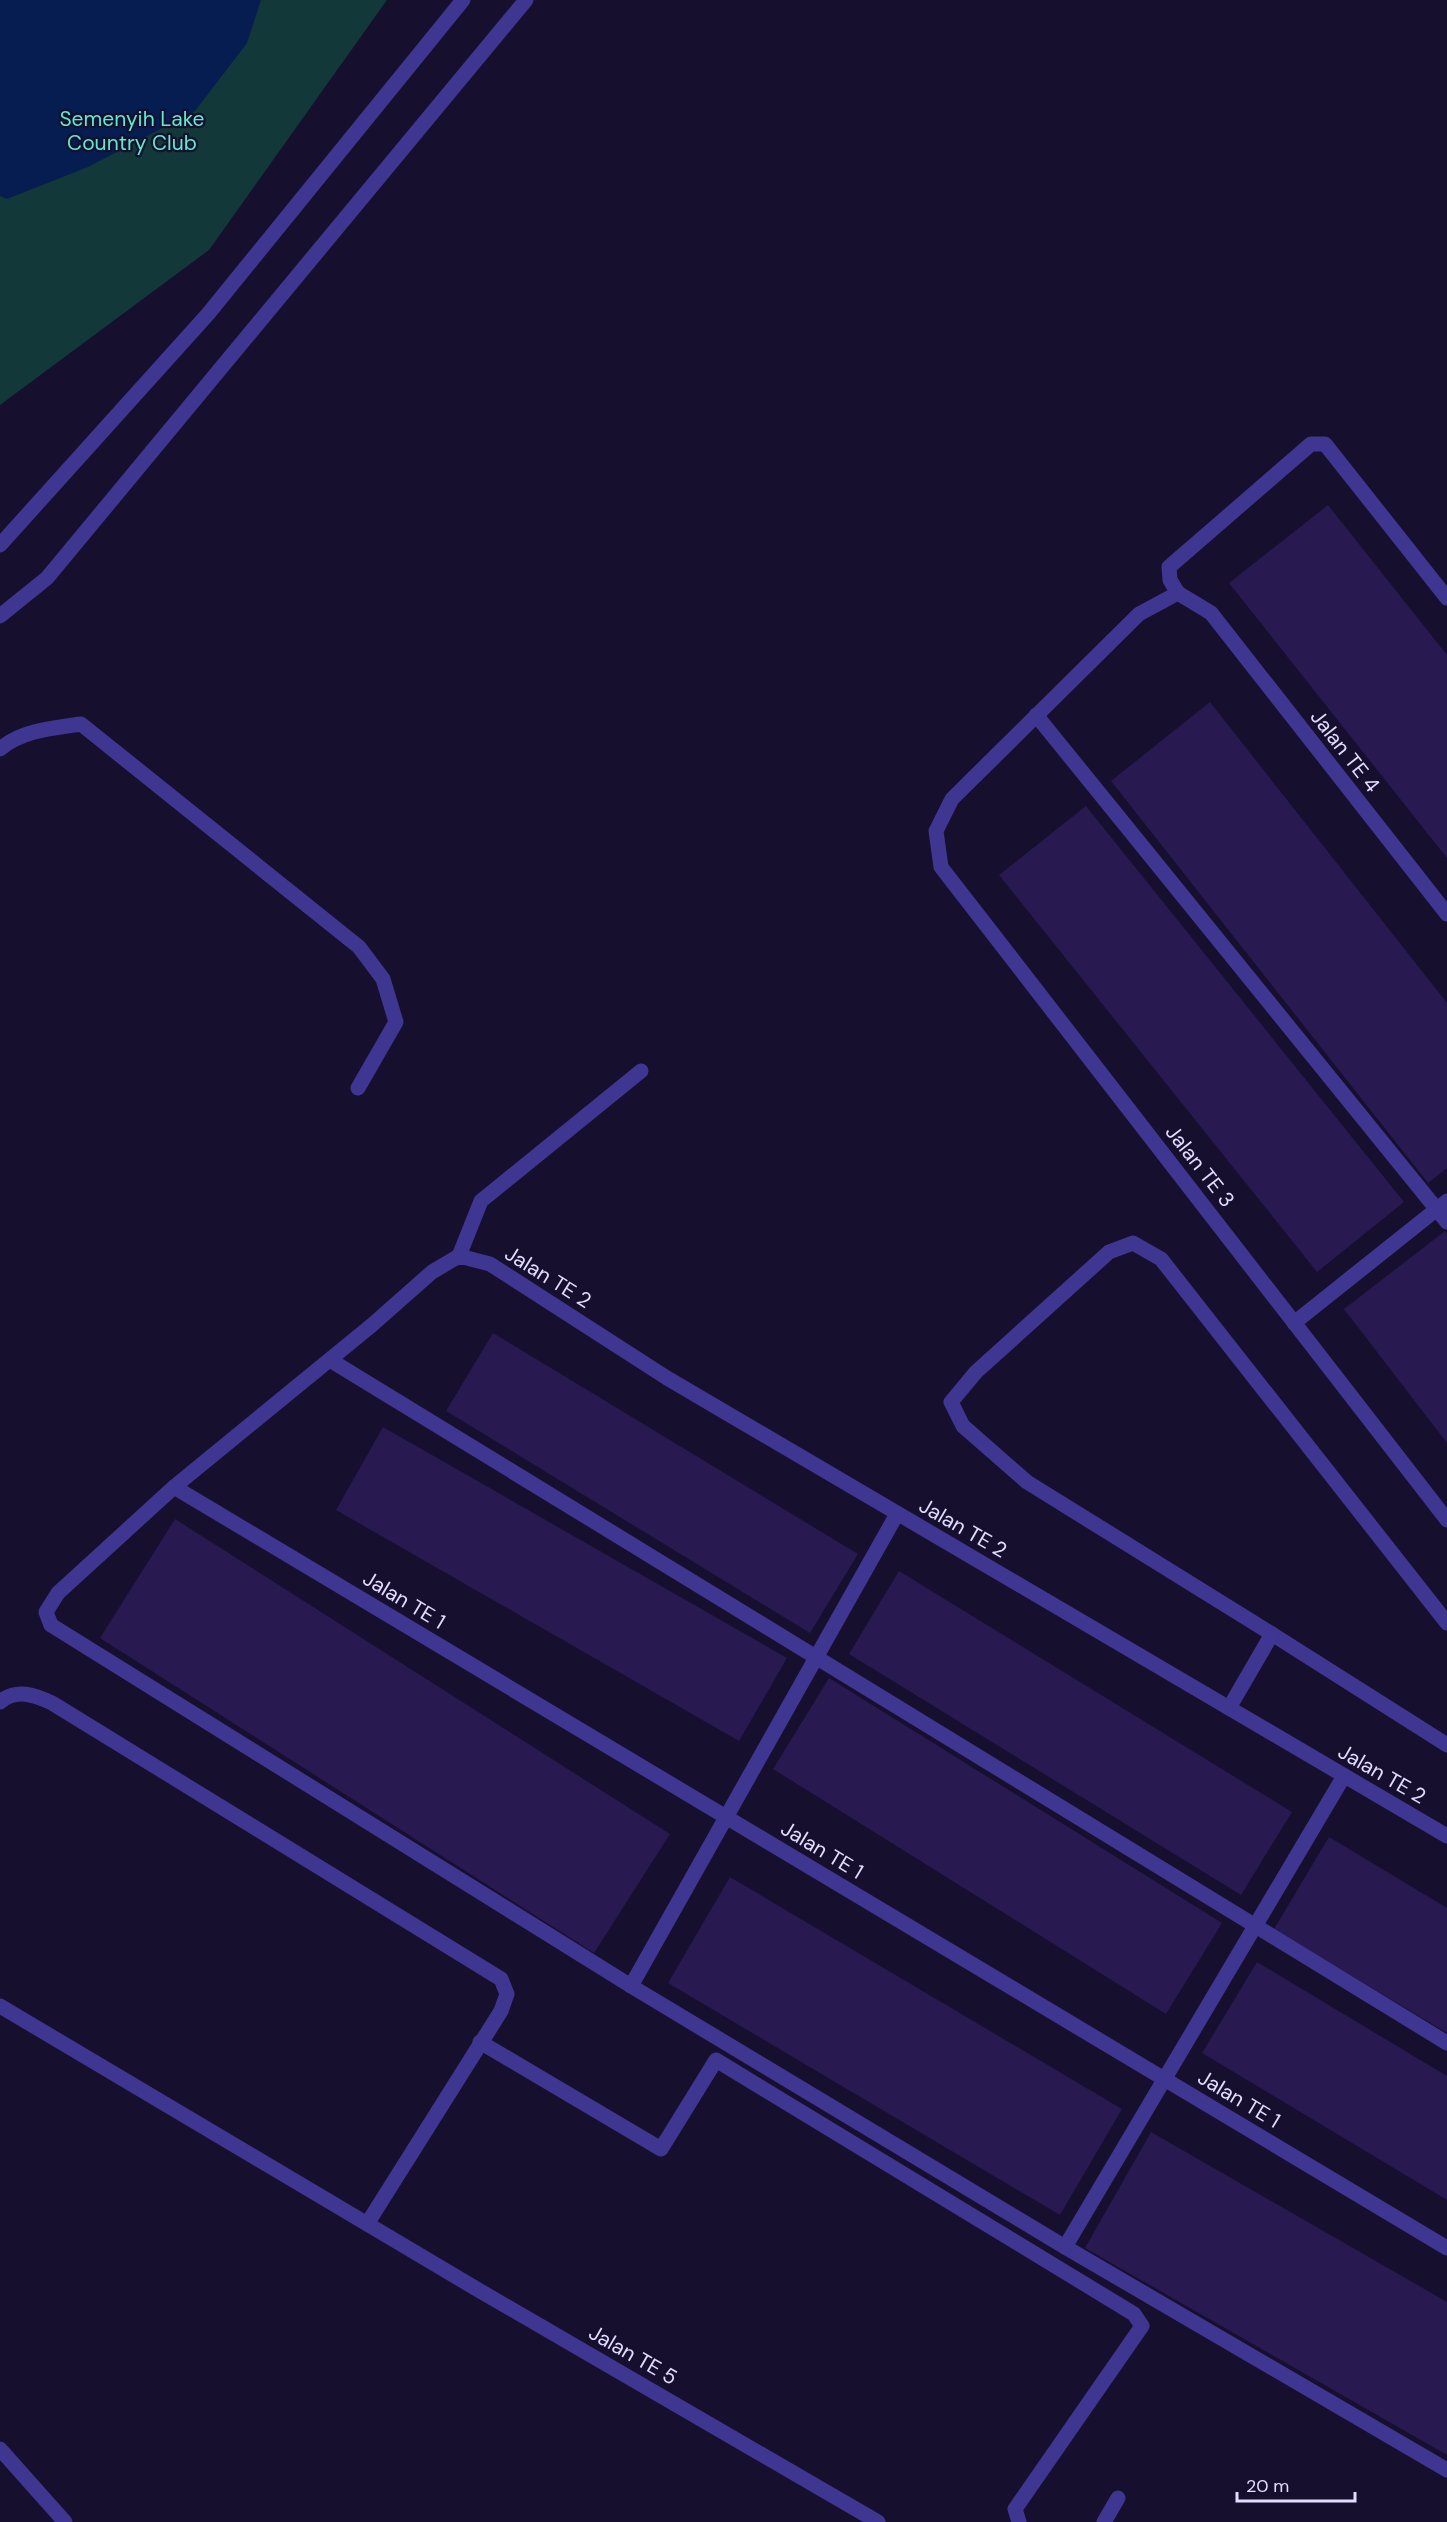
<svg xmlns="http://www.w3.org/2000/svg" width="1447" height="2522" font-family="'DM Sans',sans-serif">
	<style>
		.green { fill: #123839 }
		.water { fill: #061d51 }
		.building { fill: #281951 }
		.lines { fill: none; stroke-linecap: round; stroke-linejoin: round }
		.service { stroke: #3e3691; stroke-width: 15 }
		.minor { stroke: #3e3691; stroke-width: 15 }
		.tertiary { stroke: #3e3691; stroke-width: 15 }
		.labels { text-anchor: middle; stroke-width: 4.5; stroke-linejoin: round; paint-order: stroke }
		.park-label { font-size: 21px; fill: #5cebcf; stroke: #160f2e }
		.street-label { font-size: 21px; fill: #e2dcff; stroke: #160f2e }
	</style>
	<rect width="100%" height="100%" fill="#160f2e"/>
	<path class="green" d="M0 0H387L209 250 0 405Z"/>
	<path class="water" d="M0 0H261L247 43 195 111 88 167 7 199 0 196Z"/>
	<g class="building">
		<path d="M1328 505 1447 655V858L1229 583Z"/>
		<path d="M1210 702 1447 1003V1168L1428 1183 1111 781Z"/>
		<path d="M1086 806 1404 1202 1317 1272 999 875Z"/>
		<path d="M1445 1231 1447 1234V1443L1344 1309Z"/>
		<path d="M493 1333 858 1554 810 1633 446 1411Z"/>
		<path d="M383 1427 787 1658 739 1741 336 1510Z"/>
		<path d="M175 1519 670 1834 594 1953 100 1638Z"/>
		<path d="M899 1571 1292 1812 1241 1895 849 1654Z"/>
		<path d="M829 1678 1222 1923 1166 2014 773 1769Z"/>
		<path d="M1329 1837 1447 1908V2033L1274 1929Z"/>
		<path d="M730 1877 1122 2109 1060 2215 668 1983Z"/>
		<path d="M1257 1962 1447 2076V2200L1202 2053Z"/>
		<path d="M1151 2132 1447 2302V2455L1085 2248Z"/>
	</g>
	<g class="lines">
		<g class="service">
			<path d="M1178 593 1170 580 1169 567 1311 444H1325L1447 598"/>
			<path d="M1036 715 1447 1222"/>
			<path d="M0 749C22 730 54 728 81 724L359 947 383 979 396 1022 358 1088"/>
			<path d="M459 1256 481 1201 641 1071"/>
			<path d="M1294 1323 1447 1201"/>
			<path d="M330 1360 1447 2043"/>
			<path d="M51 1625 631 1986 1065 2247 1447 2470"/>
			<path d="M1272 1634 1447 1745"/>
			<path d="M0 1702C16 1688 35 1695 52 1703L501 1979 507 1994 501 2011 367 2224"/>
			<path d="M1229 1708 1272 1634 1027 1482 963 1426 951 1402 976 1372 1109 1252 1133 1243 1161 1259 1447 1623"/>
			<path d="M631 1986 897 1514"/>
			<path d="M0 2006 475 2288 878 2522"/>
			<path d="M480 2042 661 2149 716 2060 1134 2314 1142 2326 1015 2509 1019 2522"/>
			<path d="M1065 2247 1344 1776"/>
			<path d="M1104 2522 1118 2498"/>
		</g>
		<g class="minor">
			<path d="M1447 914 1211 613 1178 593 1139 614 952 799 936 831 941 867 1447 1520"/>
			<path d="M174 1487 1447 2248"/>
			<path d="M51 1625 46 1612 58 1593 174 1487 372 1325 432 1272 459 1256 490 1264 667 1378 1447 1836"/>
			<path d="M0 2449 65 2522"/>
		</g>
		<g class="tertiary">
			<path d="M0 545 208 314 463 0"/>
			<path d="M0 616 47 578 526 0"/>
		</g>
	</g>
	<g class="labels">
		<g class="park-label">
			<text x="132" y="126">Semenyih Lake<tspan x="132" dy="24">Country Club</tspan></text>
		</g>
		<g class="street-label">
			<text transform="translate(1345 751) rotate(52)" y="7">Jalan TE 4</text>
			<text transform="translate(1200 1166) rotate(52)" y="7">Jalan TE 3</text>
			<text transform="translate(548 1277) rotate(32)" y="7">Jalan TE 2</text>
			<text transform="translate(963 1528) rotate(30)" y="7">Jalan TE 2</text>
			<text transform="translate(404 1600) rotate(31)" y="7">Jalan TE 1</text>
			<text transform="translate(1382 1774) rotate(30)" y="7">Jalan TE 2</text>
			<text transform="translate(822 1850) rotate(31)" y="7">Jalan TE 1</text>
			<text transform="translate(1239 2099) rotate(31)" y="7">Jalan TE 1</text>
			<text transform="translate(633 2355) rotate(30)" y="7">Jalan TE 5</text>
		</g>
	</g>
	<path d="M1237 2492v9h118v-9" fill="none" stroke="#e2dcff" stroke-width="3"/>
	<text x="1246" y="2492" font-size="18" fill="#e2dcff" stroke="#160f2e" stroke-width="4.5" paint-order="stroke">20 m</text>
</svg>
